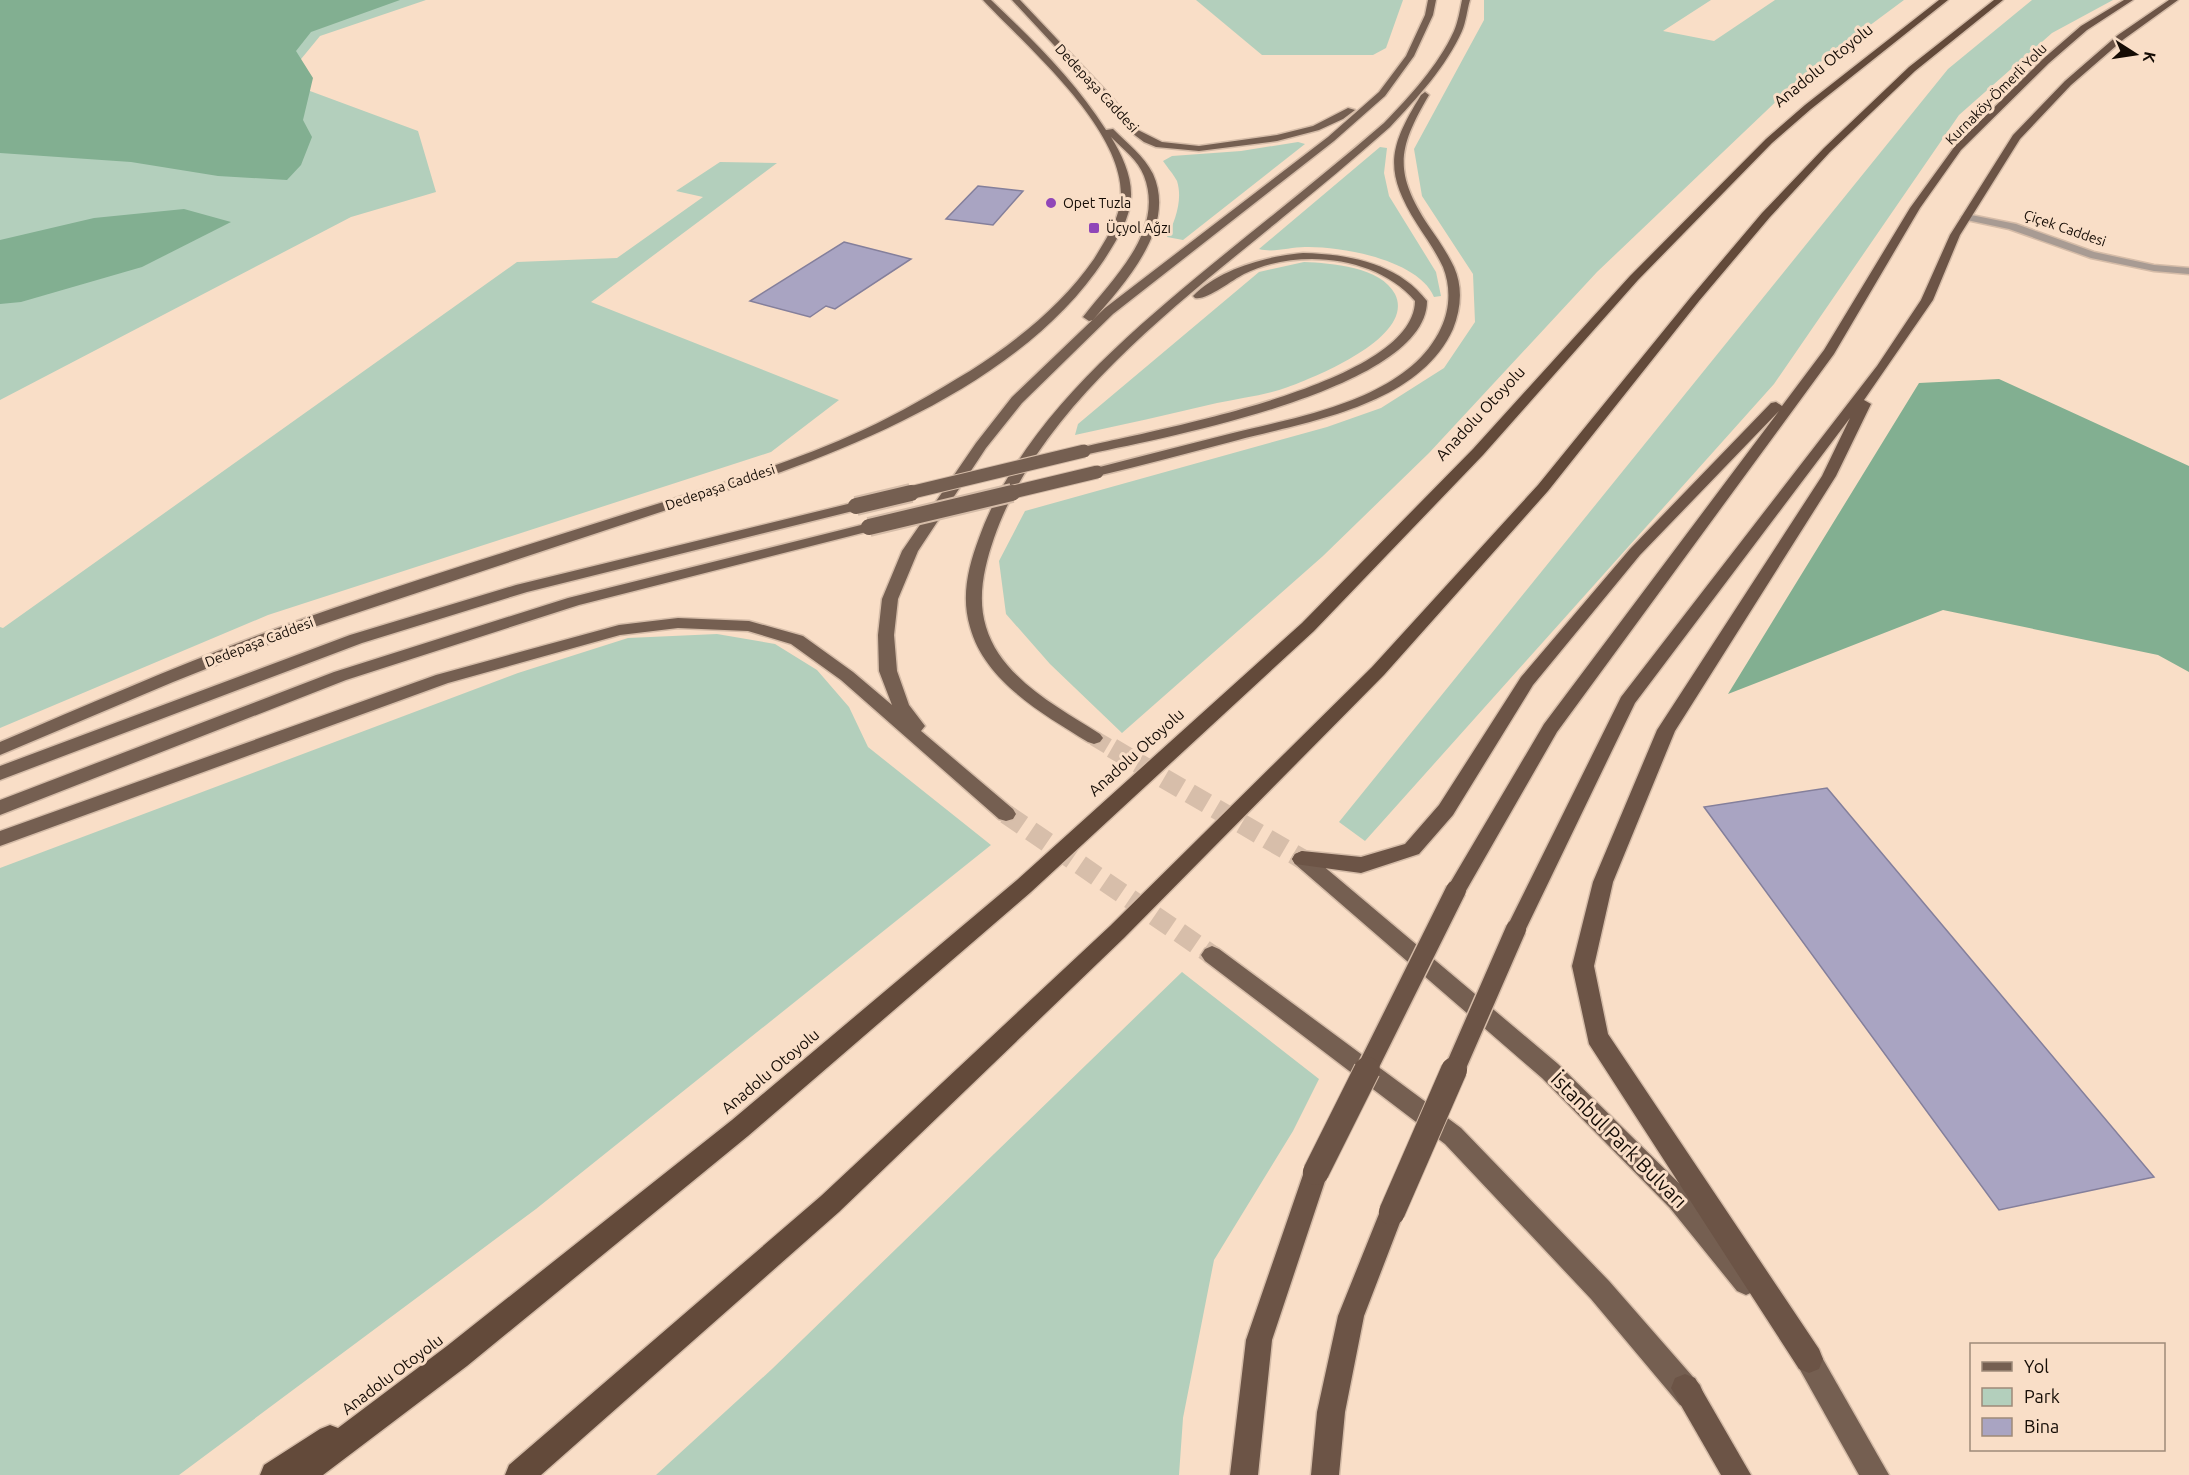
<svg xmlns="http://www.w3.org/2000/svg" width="2189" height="1475" font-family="Ubuntu,sans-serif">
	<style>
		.green { fill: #b3cfbc }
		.forest { fill: #82af91 }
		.building { fill: #a9a4c2; stroke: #847f9b; stroke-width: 1.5 }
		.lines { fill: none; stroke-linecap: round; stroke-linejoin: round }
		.primary-tunnel-far1 { stroke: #d7beaa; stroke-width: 16; stroke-dasharray: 16 8; stroke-linecap: butt }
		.primary-tunnel { stroke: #d7beaa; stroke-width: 20; stroke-dasharray: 20 10; stroke-linecap: butt }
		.tertiary-casing { stroke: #d5bca8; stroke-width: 3 }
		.primary-casing { stroke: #d5bca8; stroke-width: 3 }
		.trunk-casing { stroke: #d5bca8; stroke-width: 3 }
		.motorway-casing { stroke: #d5bca8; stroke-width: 3 }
		.tertiary { fill: #a89b93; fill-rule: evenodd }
		.primary { fill: #755f51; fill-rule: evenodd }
		.trunk { fill: #6c5446; fill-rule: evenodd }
		.motorway { fill: #634a3a; fill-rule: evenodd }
		.primary-bridge-far1-casing { stroke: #d5bca8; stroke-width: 15; stroke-linecap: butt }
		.primary-bridge-casing { stroke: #d5bca8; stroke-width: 20; stroke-linecap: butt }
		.trunk-bridge-far1-casing { stroke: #d5bca8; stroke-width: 23; stroke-linecap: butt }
		.trunk-bridge-casing { stroke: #d5bca8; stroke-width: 28; stroke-linecap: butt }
		.primary-bridge-far1 { stroke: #755f51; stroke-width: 13 }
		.primary-bridge { stroke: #755f51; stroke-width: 16 }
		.trunk-bridge-far1 { stroke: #6c5446; stroke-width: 20 }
		.trunk-bridge { stroke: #6c5446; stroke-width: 26 }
		.poi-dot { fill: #9046b8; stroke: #f9dec7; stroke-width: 2 }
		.labels { text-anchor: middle; stroke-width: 6; stroke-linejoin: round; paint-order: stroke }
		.far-street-label { font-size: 14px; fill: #150c05; stroke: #f9dec7 }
		.far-poi-label { font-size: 14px; fill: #150c05; stroke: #f9dec7; text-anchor: start }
		.street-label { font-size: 16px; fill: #150c05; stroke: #f9dec7 }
		.near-street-label { font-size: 20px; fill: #150c05; stroke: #f9dec7 }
	</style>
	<rect width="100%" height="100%" fill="#f9dec7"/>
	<g class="green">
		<path d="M0 0H426L320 36 283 81 418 131 436 192 351 217 0 400Z"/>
		<path d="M1196 0H1403L1386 48 1373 55H1262Z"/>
		<path d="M1484 0H1711L1663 31 1714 41 1775 0H1904L1807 72 1597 272 1429 453 1323 556 1122 733 1050 664 1006 614 999 561 1025 511 1327 427 1381 408 1444 368 1475 322 1473 274 1422 196 1414 149 1484 20Z"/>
		<path d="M2032 0H2113L2052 33 1959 115 1774 384 1365 841 1339 822 1948 69Z"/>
		<path d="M1298 142 1305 144 1183 240 1167 237C1175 221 1183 200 1177 181 1174 175 1167 167 1163 161L1172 156 1241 151Z"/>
		<path d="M1380 147 1387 148 1384 173 1389 196 1436 272 1441 296 1434 297C1419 260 1341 246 1305 247 1290 247 1274 253 1259 249Z"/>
		<path d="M720 162 777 163 591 302 839 400 771 452 268 615 0 728V627L3 628 517 262 617 258 703 197 676 191Z"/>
		<path d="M1304 262C1331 263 1381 267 1395 294 1416 336 1318 376 1288 387 1266 395 1240 398 1217 403 1170 414 1122 425 1075 435L1078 424 1259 272Z"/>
		<path d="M717 634 775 644 817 670 849 707 868 747 991 845 536 1209 179 1475H0V868L518 673 628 638Z"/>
		<path d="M1182 972 1319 1079 1293 1131 1214 1260 1183 1418 1179 1475H656L772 1369Z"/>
	</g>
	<g class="forest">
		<path d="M0 0H400L311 32 296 51 313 78 303 120 312 137 301 165 287 180 218 176 131 162 0 153Z"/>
		<path d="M184 209 231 222 142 267 21 302 0 304V240L94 218Z"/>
		<path d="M1999 379 2189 466V672L2158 655 1943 610 1728 694 1919 383Z"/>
	</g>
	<g class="building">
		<path d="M978 186 1023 191 993 225 946 219Z"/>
		<path d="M844 242 911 259 835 309 826 306 810 317 750 301Z"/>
		<path d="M1827 788 2154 1177 1999 1210 1704 807Z"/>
	</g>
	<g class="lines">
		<path class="primary-tunnel-far1" d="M1094 738 1114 750"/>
		<g class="primary-tunnel">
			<path d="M1112 748 1302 859"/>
			<path d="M1006 814 1212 955"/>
		</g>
		<g class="tertiary-casing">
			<path id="tertiary" d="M1966 214 2016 224 2094 252 2154 265 2189 268V274L2154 271 2091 258 2009 229 1962 219 1961 217Z"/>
		</g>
		<g class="primary-casing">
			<g id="primary">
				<path d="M983 0H991C1033 40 1075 81 1106 130L1113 129C1127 143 1144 156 1153 174 1177 227 1125 283 1093 320L1089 321 1083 317C1113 278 1165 231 1144 176 1138 160 1123 149 1111 137 1122 155 1132 176 1131 197 1130 220 1116 241 1104 260 1034 366 896 430 781 472L299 632 173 682 0 755V742C110 695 220 647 334 608 430 575 528 545 625 514 704 489 787 465 863 430 900 413 935 392 970 371 1017 341 1062 305 1094 259 1105 241 1120 219 1121 196 1123 128 1027 47 983 0Z"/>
				<path d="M1012 0H1020L1110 95 1138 130 1162 142 1199 146 1277 135 1313 126 1348 108 1355 110 1343 119 1319 130 1277 141 1199 151 1156 147 1144 142 1132 133 1104 99Z"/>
				<path d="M1428 0H1436L1433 15 1414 56 1385 96 1334 141 1113 314 1022 403 986 448 918 551 898 599 894 635 897 671 909 705 925 726 921 731 1013 809 1016 814 1013 819 1006 821 999 819 841 680 791 644 748 631 678 628 620 635 448 683 0 846V831L436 675 619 625 678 618 749 621 803 636 853 672 892 705 879 671 878 635 882 599 902 551 976 443 1012 397 1105 308 1328 137 1379 92 1406 56 1425 15Z"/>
				<path d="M1462 0H1470C1467 10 1466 22 1462 31 1446 67 1417 98 1390 127 1355 158 1319 188 1282 218 1179 303 1039 407 994 538 984 567 977 598 986 627 1001 678 1059 708 1100 734L1103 738 1100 742 1094 744 1088 742C1043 714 985 682 970 627 961 597 968 567 979 538 1021 421 1132 330 1226 253 1279 210 1332 168 1384 123 1410 96 1438 66 1454 31 1458 22 1460 10 1462 0Z"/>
				<path d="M1425 92 1429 95C1398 148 1393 171 1428 225 1437 238 1447 252 1454 267 1463 287 1461 309 1453 329 1419 405 1310 421 1238 440 1191 452 1144 465 1097 476L1092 475 1090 472 1092 469C1137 457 1183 446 1229 434 1297 417 1408 400 1441 328 1450 309 1451 287 1443 267 1436 252 1426 238 1417 224 1383 170 1389 147 1421 95Z"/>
				<path d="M1303 253C1348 254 1398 263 1427 301 1427 391 1155 439 1084 455L1079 454 1077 451 1079 448C1146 431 1414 386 1415 301 1376 255 1296 248 1244 274 1232 280 1206 301 1195 298L1193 296C1219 269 1267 256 1303 253Z"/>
				<path d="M856 502 863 506 861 509 527 592 362 643 0 780V766L350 635 516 585Z"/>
				<path d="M869 523 876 527 874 530 579 605 346 680 0 815V800L334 672 568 598Z"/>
				<path d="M1302 851 1309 854 1558 1064 1688 1192 1755 1273 1759 1282 1755 1291 1746 1295 1737 1291 1670 1208 1542 1078 1295 864 1292 859 1295 854Z"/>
				<path d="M1212 946 1219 949 1461 1128 1609 1281 1700 1385 1704 1395 1700 1405 1690 1409 1680 1405 1591 1299 1445 1144 1205 961 1201 955 1205 949Z"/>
				<path d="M1802 1337 1812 1340 1889 1475H1859L1789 1350 1792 1340Z"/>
			</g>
		</g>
		<g class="trunk-casing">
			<g id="trunk">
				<path d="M2124 0H2133L2087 30 2049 63 1961 150 1920 208 1834 354 1557 732 1463 896 1456 898 1449 896 1446 890 1544 724 1779 411 1640 555 1533 685 1453 815 1419 854 1361 873 1295 864 1292 859 1295 854 1302 851 1361 857 1405 844 1439 805 1521 677 1630 549 1771 403 1776 402 1782 406 1824 350 1910 208 1955 146 2043 59 2081 26Z"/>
				<path d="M2169 0H2178L2124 39 2071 85 2020 139 1960 235 1933 300 1864 400 1871 404 1836 476 1675 731 1613 882 1594 966 1608 1034 1819 1349 1823 1359 1819 1369 1809 1373 1799 1369 1589 1044 1572 966 1593 882 1657 730 1822 476 1850 418 1635 703 1523 935 1516 937 1509 935 1506 929 1621 697 1877 366 1921 300 1950 235 2013 135 2065 81 2118 35Z"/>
				<path d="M1316 1161 1325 1164 1328 1172 1272 1340 1258 1475H1230L1246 1340 1304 1172 1307 1164Z"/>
				<path d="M1392 1200 1401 1204 1404 1212 1364 1316 1345 1412 1339 1475H1311L1317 1412 1338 1316 1383 1204Z"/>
				<path d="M1685 1374 1695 1378 1751 1475H1721L1671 1388 1675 1378Z"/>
			</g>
		</g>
		<g class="motorway-casing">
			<g id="motorway">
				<path d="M1939 0H1948L1811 109 1772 143 1638 280 1483 455 1314 631 1031 892 748 1136 467 1366 323 1475H260L264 1465 320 1429 330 1425 338 1428 447 1346 732 1120 1017 880 1302 623 1473 449 1630 276 1766 139 1805 105Z"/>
				<path d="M1994 0H2003L1915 71 1830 152 1770 217 1699 301 1548 491 1384 675 1124 938 839 1212 541 1475H505L509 1465 821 1196 1110 926 1372 667 1538 485 1691 297 1762 213 1824 148 1909 67Z"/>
			</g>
		</g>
		<use href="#tertiary" class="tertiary"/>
		<use href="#primary" class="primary"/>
		<use href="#trunk" class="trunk"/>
		<use href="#motorway" class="motorway"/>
		<g class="primary-bridge-far1-casing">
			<g id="primary-bridge-far1">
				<path d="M905 494 1084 451"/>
				<path d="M1005 494 1097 472"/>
			</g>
		</g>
		<g class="primary-bridge-casing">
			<g id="primary-bridge">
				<path d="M856 506 911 493"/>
				<path d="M869 527 1012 493"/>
			</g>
		</g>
		<g class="trunk-bridge-far1-casing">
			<g id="trunk-bridge-far1">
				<path d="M1366 1071 1456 890"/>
				<path d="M1454 1071 1516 929"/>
			</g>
		</g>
		<g class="trunk-bridge-casing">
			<g id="trunk-bridge">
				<path d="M1316 1172 1367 1070"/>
				<path d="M1392 1212 1454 1070"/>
			</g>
		</g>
		<use href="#primary-bridge-far1" class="primary-bridge-far1"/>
		<use href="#primary-bridge" class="primary-bridge"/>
		<use href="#trunk-bridge-far1" class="trunk-bridge-far1"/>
		<use href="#trunk-bridge" class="trunk-bridge"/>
	</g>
	<g class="poi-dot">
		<circle cx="1051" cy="203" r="6"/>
		<rect x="1088" y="222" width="12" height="12" rx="3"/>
	</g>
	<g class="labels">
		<g class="far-street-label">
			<text transform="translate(1097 88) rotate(47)" y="5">Dedepaşa Caddesi</text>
			<text transform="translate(1996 94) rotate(-45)" y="5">Kurnaköy-Ömerli Yolu</text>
			<text transform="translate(2065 228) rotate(19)" y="5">Çiçek Caddesi</text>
			<text transform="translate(720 487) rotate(-19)" y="5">Dedepaşa Caddesi</text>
			<text transform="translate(259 642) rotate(-21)" y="5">Dedepaşa Caddesi</text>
		</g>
		<g class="far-poi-label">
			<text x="1063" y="208">Opet Tuzla</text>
			<text x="1106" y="233">Üçyol Ağzı</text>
		</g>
		<g class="street-label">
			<text transform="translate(1823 65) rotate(-39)" y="6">Anadolu Otoyolu</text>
			<text transform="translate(1480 413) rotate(-47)" y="6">Anadolu Otoyolu</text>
			<text transform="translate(1136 752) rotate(-42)" y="6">Anadolu Otoyolu</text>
			<text transform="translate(770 1071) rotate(-40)" y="6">Anadolu Otoyolu</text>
			<text transform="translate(392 1374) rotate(-37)" y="6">Anadolu Otoyolu</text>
		</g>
		<g class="near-street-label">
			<text transform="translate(1619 1140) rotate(45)" y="7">İstanbul Park Bulvarı</text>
		</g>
	</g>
	<rect x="1970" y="1343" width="195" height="108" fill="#f9dec7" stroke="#9e8a79" stroke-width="1.5"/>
	<rect x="1982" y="1362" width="30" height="9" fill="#755f51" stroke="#9e8a79" stroke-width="1.5"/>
	<text x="2024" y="1373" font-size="18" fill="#150c05">Yol</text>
	<rect x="1982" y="1388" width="30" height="18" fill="#b3cfbc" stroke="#9e8a79" stroke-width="1.5"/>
	<text x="2024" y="1403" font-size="18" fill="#150c05">Park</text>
	<rect x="1982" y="1418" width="30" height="18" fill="#a9a4c2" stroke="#9e8a79" stroke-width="1.5"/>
	<text x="2024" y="1433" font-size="18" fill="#150c05">Bina</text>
	<g transform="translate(2135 54) rotate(102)" stroke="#f9dec7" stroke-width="4.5" paint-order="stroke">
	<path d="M0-4.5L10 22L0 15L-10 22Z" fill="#150c05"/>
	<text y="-9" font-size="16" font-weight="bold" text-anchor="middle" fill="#150c05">K</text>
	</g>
</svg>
